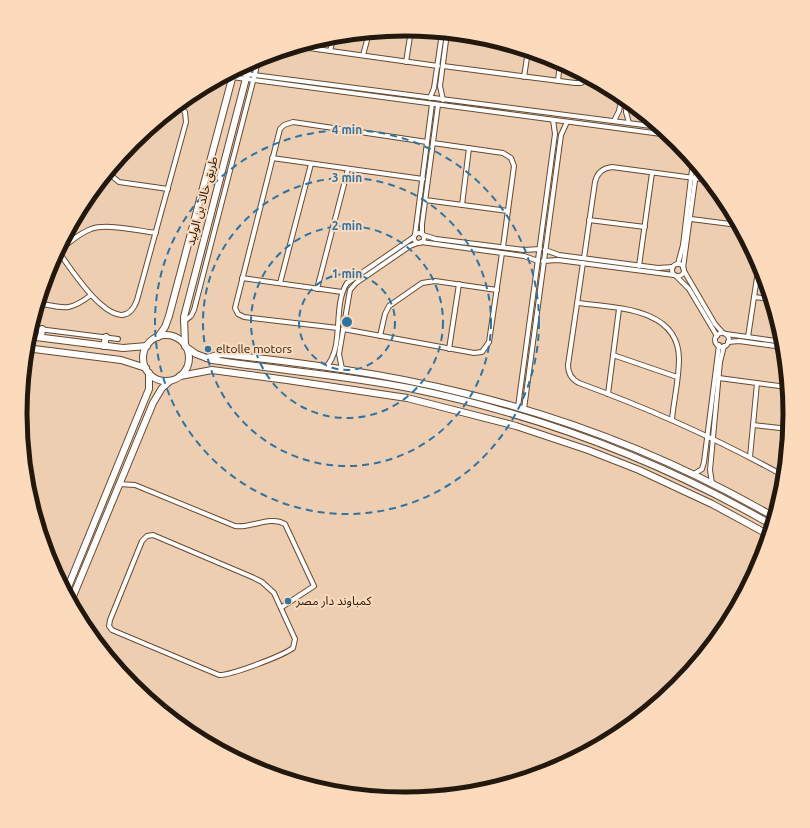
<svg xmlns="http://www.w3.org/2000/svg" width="810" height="828" font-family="Ubuntu,'Noto Sans Arabic',sans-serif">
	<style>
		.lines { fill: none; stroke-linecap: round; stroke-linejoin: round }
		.street-casing { stroke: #664a31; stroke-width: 6 }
		.secondary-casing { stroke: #664a31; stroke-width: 8 }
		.street { stroke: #fff; stroke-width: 4 }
		.secondary { stroke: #fff; stroke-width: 6 }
		.ring { fill: none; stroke: #2b74a8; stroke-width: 2; stroke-dasharray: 7 5 }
		.poi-dot { fill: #2b74a8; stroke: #fcdbbd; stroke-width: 1.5 }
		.labels { text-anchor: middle; stroke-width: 4; stroke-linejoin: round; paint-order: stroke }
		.street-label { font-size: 12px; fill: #23180d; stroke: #fcdbbd }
		.poi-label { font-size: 12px; fill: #23180d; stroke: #fcdbbd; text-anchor: start }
		.rim { fill: none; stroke: #23180d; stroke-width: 5 }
		.centre { fill: #2b74a8; stroke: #fcdbbd; stroke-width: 2 }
		.ring-label { font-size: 12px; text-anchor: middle; font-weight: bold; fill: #2b74a8; stroke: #fcdbbd; stroke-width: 4; stroke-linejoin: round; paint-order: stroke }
	</style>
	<rect width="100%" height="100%" fill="#eeceb0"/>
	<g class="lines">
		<g class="street-casing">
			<g id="street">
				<path d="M447 34 491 40"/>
				<path d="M304 44 309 48 438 66"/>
				<path d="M330 51 334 36"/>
				<path d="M363 55 369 33"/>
				<path d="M406 62 411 30"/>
				<path d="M443 66 575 83H581L589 78"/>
				<path d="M231 72 659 127"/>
				<path d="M224 76 669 135"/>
				<path d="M524 77 528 51"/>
				<path d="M558 81 560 62"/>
				<path d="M430 98 434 88 442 33"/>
				<path d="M443 100 440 86 447 33"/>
				<path d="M627 101 626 112 629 123"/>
				<path d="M614 121 619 111 622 96"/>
				<path d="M433 143 503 153 511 158 514 166 503 247"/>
				<path d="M272 158 423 179"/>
				<path d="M111 168 113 177 119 182 168 189"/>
				<path d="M425 200 508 211"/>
				<path d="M462 205 469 148"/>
				<path d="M691 219 738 225"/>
				<path d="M589 220 645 227"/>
				<circle cx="419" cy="238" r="5"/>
				<path d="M422 234V224L438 105"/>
				<path d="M415 235 432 104"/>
				<path d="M423 235 436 239 524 250 540 249"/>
				<path d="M421 242 524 256 538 261"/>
				<path d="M545 250 559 255 658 268 673 267"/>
				<path d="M58 251C69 266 120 348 137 300L186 122 185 112 178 105"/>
				<path d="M58 251C68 244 79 233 91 229 107 223 139 231 156 233"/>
				<path d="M584 258 595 182C597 173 603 168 612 167L709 180"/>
				<path d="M543 261 558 260 674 275"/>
				<path d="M583 263 568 365C568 373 571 379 579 383 650 409 718 439 784 476"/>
				<path d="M678 264 683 245 693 161"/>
				<circle cx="678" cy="270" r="6"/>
				<path d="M639 266 652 173"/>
				<path d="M683 268 697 166"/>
				<path d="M684 271 715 324 723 333"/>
				<path d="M676 276 689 289 717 336"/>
				<path d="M242 278 342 292"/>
				<path d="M280 283 311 164"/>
				<path d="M317 289 348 169"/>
				<path d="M754 297 771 299"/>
				<path d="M38 303C64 308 69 312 91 295"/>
				<path d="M578 303C614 308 679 307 679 359 679 379 674 399 672 419"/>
				<path d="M183 322 191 316 194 310 259 58"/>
				<path d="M31 328 118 339"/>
				<path d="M338 328 244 317 238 314 235 308 280 129 284 125 293 122 427 142"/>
				<path d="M343 329 474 353 482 352 489 342 502 253"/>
				<circle cx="722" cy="340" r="7"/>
				<path d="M726 334 783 342"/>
				<path d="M380 336 385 314 389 306 422 283 435 281 497 290"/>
				<path d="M748 337 759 264"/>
				<path d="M728 342 739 341 783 347"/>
				<path d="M449 349 459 284"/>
				<path d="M613 355 677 377"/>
				<path d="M326 367C345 347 332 306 347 283L414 237"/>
				<path d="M342 369 339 354 350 290 356 283 410 246 418 243"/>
				<path d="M719 378 787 387"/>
				<path d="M608 394 619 309"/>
				<path d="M518 407 555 134 553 120"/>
				<path d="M524 409 561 135 567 122"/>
				<path d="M753 425 789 429"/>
				<path d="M750 457 757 383"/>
				<path d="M694 474 702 469 704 462 719 345"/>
				<path d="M712 483 710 470 720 362 724 346"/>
				<path d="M119 484 135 485 235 526C250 529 270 515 285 524L314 586 282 607"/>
				<path d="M153 535 252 577 262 582 274 593 295 639 293 648C282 656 232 675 219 675L112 630 109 626 110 620 142 541 147 536Z"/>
			</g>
		</g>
		<g class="secondary-casing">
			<g id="secondary">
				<circle cx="166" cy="358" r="23"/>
				<path d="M28 336 123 348 147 346"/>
				<path d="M34 336 36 328"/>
				<path d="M41 337 42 329"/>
				<path d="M158 337 165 327 169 316 234 71"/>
				<path d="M104 346 106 337"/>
				<path d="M185 346 184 317 250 63"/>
				<path d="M186 347 196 354 212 360C277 370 344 375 409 388 536 414 659 460 772 525"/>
				<path d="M26 348 121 360 146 368"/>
				<path d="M207 358 221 354C302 363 384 373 463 393 572 419 677 461 774 517"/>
				<path d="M180 376 212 370 287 380 407 398 516 426 588 450 639 470 712 504 769 535"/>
				<path d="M66 592 149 389V373"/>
				<path d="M71 601 153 403 162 388 170 381"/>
			</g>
		</g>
		<use href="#street" class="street"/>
		<use href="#secondary" class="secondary"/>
	</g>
	<g class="ring">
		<circle cx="347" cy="322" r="48"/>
		<circle cx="347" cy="322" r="96"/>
		<circle cx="347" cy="322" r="144"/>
		<circle cx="347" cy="322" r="192"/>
	</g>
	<g class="poi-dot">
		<circle cx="208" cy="349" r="4"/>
		<circle cx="288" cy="601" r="4"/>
	</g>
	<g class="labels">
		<g class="street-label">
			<text transform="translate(202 201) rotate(-75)" y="4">طريق خالد بن الوليد</text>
		</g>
		<g class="poi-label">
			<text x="216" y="353">eltolle motors</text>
			<text x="296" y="605">كمباوند دار مصر</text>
		</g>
	</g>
	<path d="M0 0H810V828H0ZM27 414a378 378 0 1 1 756 0a378 378 0 1 1-756 0Z" fill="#fcdbbd" fill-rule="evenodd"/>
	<path class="rim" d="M27 414a378 378 0 1 1 756 0a378 378 0 1 1-756 0Z"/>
	<circle cx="347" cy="322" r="6" class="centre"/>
	<g class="ring-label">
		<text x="347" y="134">4 min</text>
		<text x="347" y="182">3 min</text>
		<text x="347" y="230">2 min</text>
		<text x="347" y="278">1 min</text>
	</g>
</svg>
